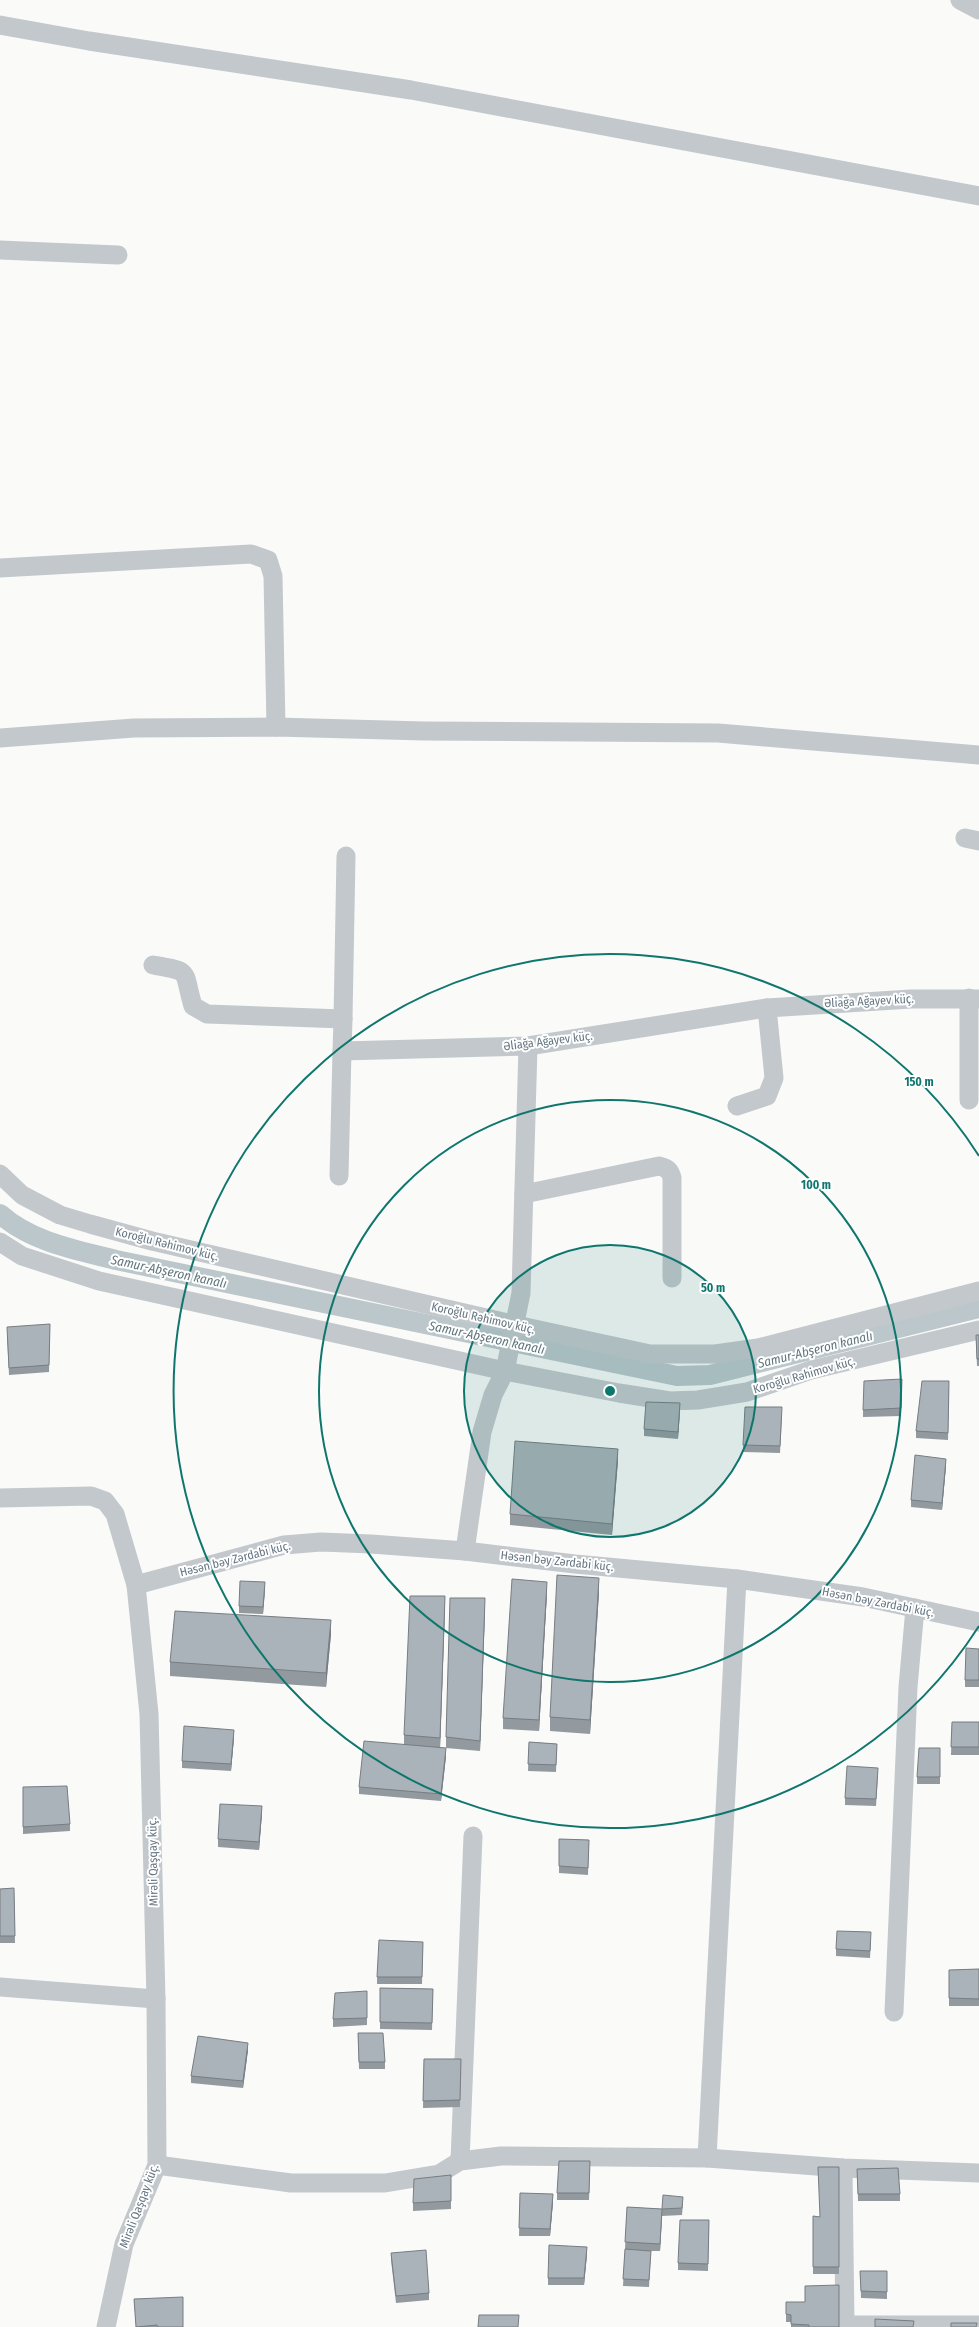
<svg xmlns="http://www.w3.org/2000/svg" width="979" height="2327" font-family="'Fira Sans Condensed',sans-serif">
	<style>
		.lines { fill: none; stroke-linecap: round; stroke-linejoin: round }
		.canal { stroke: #bbc7cb; stroke-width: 20 }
		.street { stroke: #c3c8cc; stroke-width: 19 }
		.wall { fill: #929a9f }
		.shaded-wall { fill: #777d82 }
		.building { fill: #aab3b9; stroke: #777d82 }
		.ring { fill: none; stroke: #0f766e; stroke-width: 2 }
		.labels { text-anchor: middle; stroke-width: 4; stroke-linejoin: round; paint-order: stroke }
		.street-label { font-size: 12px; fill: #657683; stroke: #fff }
		.water-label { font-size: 13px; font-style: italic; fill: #60757c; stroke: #fff }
		.centre { fill: #0f766e; stroke: #fff; stroke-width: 2 }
		.ring-label { font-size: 12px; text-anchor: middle; font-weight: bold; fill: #0f766e; stroke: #fff; stroke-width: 4; stroke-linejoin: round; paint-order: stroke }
	</style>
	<rect width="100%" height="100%" fill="#fafaf8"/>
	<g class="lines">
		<path class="canal" d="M0 1214C31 1242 77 1250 116 1260L677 1376 710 1375 979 1308"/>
		<g class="street">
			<path d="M960 0 979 10"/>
			<path d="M0 25 89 41 411 90 979 196"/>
			<path d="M0 250 118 255"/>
			<path d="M0 568 251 554 268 560 273 576 276 727"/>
			<path d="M0 738 134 728 276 727 424 731 718 733 979 755"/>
			<path d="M965 838 979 841"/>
			<path d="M153 965C193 972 182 969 193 1006L207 1014 343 1019 342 1051 528 1046 767 1008 911 999H979"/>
			<path d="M969 998V1100"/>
			<path d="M343 1019 346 856"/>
			<path d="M737 1106 767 1096 774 1078 767 1008"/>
			<path d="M0 1174 22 1195 60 1215 90 1224 152 1241 516 1325 650 1354H715L758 1348 979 1291"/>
			<path d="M339 1176 342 1051"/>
			<path d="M524 1194 659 1166C667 1168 670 1170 672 1178V1278"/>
			<path d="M0 1242 22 1256 99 1281 505 1371 619 1393 670 1401 698 1400 747 1392 811 1370 979 1330"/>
			<path d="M0 1498 91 1496 105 1501 115 1514 136 1585 149 1714 156 1999 157 2165 124 2244 106 2327"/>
			<path d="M465 1551 482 1432 493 1395 505 1371 521 1293 528 1046"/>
			<path d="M136 1585 284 1545 321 1542 371 1544 465 1551 575 1564 737 1579 863 1597 979 1622"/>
			<path d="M0 1987 156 1999"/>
			<path d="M894 2012 908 1687 915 1608"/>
			<path d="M707 2158 737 1579"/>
			<path d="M460 2161 473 1836"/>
			<path d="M157 2165 291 2183H385L439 2174 460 2161 501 2156 707 2158 843 2168 979 2173"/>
			<path d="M843 2168 845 2327"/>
			<path d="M845 2325H979"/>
		</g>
	</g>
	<g class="wall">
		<path d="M50 1324 49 1372 9 1375 7 1335Z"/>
		<path d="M979 1335V1366H977L976 1342Z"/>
		<path d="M902 1386 901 1416 863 1417V1410Z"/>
		<path d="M949 1388 948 1440 916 1438V1431Z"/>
		<path d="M680 1410 678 1439 644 1436V1429Z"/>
		<path d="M782 1415 780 1453 743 1452V1445Z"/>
		<path d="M618 1460 612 1535 510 1525V1514Z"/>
		<path d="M946 1466 942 1510 911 1507V1500Z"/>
		<path d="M265 1589 263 1614 239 1613V1606Z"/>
		<path d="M599 1592 590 1734 550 1731V1717Z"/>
		<path d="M547 1593 539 1731 503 1729V1718Z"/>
		<path d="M445 1607 440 1748 446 1756 441 1801 359 1794V1787L404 1745V1735Z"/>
		<path d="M485 1609 480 1751 446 1748V1737Z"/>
		<path d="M331 1634 326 1687 170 1676V1662Z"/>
		<path d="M979 1649V1687H965V1680Z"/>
		<path d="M952 1722H979V1755H951Z"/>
		<path d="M234 1738 231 1771 182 1768V1761Z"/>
		<path d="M529 1742 557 1744 556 1772 528 1771Z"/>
		<path d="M940 1748V1784H917V1777Z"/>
		<path d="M878 1775 876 1806 845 1805V1798Z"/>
		<path d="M23 1787 70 1824V1831L23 1834Z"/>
		<path d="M262 1813 259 1850 218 1847V1839Z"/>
		<path d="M559 1839 589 1840 588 1875 559 1873Z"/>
		<path d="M14 1888 15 1943H0V1889Z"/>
		<path d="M871 1940 870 1958 836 1956V1949Z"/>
		<path d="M423 1942 422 1984H377V1977Z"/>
		<path d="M979 1969V2006H949V1970Z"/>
		<path d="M380 1988 433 1989 432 2030 380 2029Z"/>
		<path d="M367 1991V2025L333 2027V2019Z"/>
		<path d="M358 2033 385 2062V2069H359Z"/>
		<path d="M248 2050 243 2088 191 2083V2076Z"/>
		<path d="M424 2059H461L460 2107 423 2108Z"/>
		<path d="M839 2167V2274H813V2216L820 2217Z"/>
		<path d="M590 2168 589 2200H557V2193Z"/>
		<path d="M857 2169 900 2194V2201H858Z"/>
		<path d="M451 2175V2209L413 2211V2203Z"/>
		<path d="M520 2193 553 2202 550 2236H519Z"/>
		<path d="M683 2204 682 2215 662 2216 660 2251H651L649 2287 623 2286 625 2249 627 2207 662 2209Z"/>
		<path d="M709 2220 708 2271 678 2270V2263Z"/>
		<path d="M391 2253 429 2293V2300L396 2303 391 2260Z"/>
		<path d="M587 2254 584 2285H548V2278Z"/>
		<path d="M860 2271H887V2299L861 2298Z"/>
		<path d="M134 2299 183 2327H136Z"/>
		<path d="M786 2302 839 2327H791V2322H786Z"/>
	</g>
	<g class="shaded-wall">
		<path d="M680 1403V1410L678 1439V1432Z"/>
		<path d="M618 1449V1460L612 1535V1524Z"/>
		<path d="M946 1459V1466L942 1510V1503Z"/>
		<path d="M599 1578V1592L590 1734V1720Z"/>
		<path d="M265 1582V1589L263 1614V1607Z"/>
		<path d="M547 1582V1593L539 1731V1720Z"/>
		<path d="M445 1596V1607L440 1749V1738Z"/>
		<path d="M485 1598V1609L480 1751V1741Z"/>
		<path d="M331 1620V1634L326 1687V1673Z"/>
		<path d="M234 1730V1738L231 1771V1764Z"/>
		<path d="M446 1748V1756L441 1801V1794Z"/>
		<path d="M262 1806V1813L259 1850V1842Z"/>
		<path d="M248 2043V2050L243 2088V2081Z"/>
		<path d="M553 2194V2202L550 2236V2229Z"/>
		<path d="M662 2209V2216L660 2251V2244Z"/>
		<path d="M587 2247V2254L584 2285V2278Z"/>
	</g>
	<g class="building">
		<path d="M50 1324 49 1365 9 1368 7 1327Z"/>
		<path d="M976 1335H979V1359H977Z"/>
		<path d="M902 1379 901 1408 863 1410 864 1381Z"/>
		<path d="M922 1381H949L948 1433 916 1431Z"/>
		<path d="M646 1402 680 1403 678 1432 644 1429Z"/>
		<path d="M745 1407H782L780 1446 743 1445Z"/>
		<path d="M515 1441 618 1449 612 1524 510 1514Z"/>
		<path d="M915 1455 946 1459 942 1503 911 1500Z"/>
		<path d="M557 1575 599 1578 590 1720 550 1717Z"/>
		<path d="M512 1579 547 1582 539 1720 503 1718Z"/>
		<path d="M240 1581 265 1582 263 1607 239 1606Z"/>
		<path d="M410 1596H445L440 1738 404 1735Z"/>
		<path d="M450 1598H485L480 1741 446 1737Z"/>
		<path d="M175 1611 331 1620 326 1673 170 1662Z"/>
		<path d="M966 1648 979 1649V1680H965Z"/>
		<path d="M952 1722H979V1747H951Z"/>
		<path d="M184 1726 234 1730 231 1764 182 1761Z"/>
		<path d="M364 1741 446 1748 441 1794 359 1787Z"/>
		<path d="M529 1742 557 1744 556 1765 528 1764Z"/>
		<path d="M919 1748H940V1777H917Z"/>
		<path d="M847 1766 878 1768 876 1799 845 1798Z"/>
		<path d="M67 1786 70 1824 23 1827V1787Z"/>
		<path d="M220 1804 262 1806 259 1842 218 1839Z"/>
		<path d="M559 1839 589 1840 588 1868 559 1866Z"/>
		<path d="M14 1888 15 1936H0V1889Z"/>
		<path d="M837 1931 871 1932 870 1951 836 1949Z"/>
		<path d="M379 1940 423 1942 422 1977H377Z"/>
		<path d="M979 1969V1999L949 1998V1970Z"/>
		<path d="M380 1988 433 1989 432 2023 380 2022Z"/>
		<path d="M367 1991V2018L333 2019 335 1993Z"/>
		<path d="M358 2033H383L385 2062H359Z"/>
		<path d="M198 2036 248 2043 243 2081 191 2076Z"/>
		<path d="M424 2059H461L460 2100 423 2101Z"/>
		<path d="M559 2161H590L589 2193H557Z"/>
		<path d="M818 2167H839V2267H813V2216L820 2217Z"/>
		<path d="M898 2168 900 2194H858L857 2169Z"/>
		<path d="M451 2175V2201L413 2203 414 2179Z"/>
		<path d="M520 2193 553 2194 550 2229 519 2228Z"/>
		<path d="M663 2195 683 2197 682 2208 662 2209Z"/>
		<path d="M627 2207 662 2209 660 2244 625 2242Z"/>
		<path d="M680 2220H709L708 2264 678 2263Z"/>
		<path d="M549 2245 587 2247 584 2278H548Z"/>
		<path d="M625 2249 651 2251 649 2280 623 2279Z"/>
		<path d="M426 2250 429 2293 396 2296 391 2253Z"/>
		<path d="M860 2271H887V2292L861 2291Z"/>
		<path d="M839 2285V2327H809V2325L791 2324V2315L786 2314V2302H805V2286Z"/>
		<path d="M183 2297V2327H158L157 2325 136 2327 134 2299Z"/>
		<path d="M479 2315H519L518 2327H478Z"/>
		<path d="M875 2319 914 2321 913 2327H875Z"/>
		<path d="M951 2323H977L976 2327H951Z"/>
	</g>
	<circle cx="610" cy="1391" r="146" fill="#0f766e" fill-opacity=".12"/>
	<g class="ring">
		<circle cx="610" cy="1391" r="146"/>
		<circle cx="610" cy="1391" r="291"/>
		<path d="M979 1626A437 437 0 1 1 979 1156"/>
	</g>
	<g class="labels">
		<g class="street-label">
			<text transform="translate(869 1001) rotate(-3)" y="4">Əliağa Ağayev küç.</text>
			<text transform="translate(548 1041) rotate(-7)" y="4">Əliağa Ağayev küç.</text>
			<text transform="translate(167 1244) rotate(14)" y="4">Koroğlu Rəhimov küç.</text>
			<text transform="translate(483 1318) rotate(13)" y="4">Koroğlu Rəhimov küç.</text>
			<text transform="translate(804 1375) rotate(-16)" y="4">Koroğlu Rəhimov küç.</text>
			<text transform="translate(235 1559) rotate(-14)" y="4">Həsən bəy Zərdabi küç.</text>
			<text transform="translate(557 1561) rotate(6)" y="4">Həsən bəy Zərdabi küç.</text>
			<text transform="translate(878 1602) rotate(11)" y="4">Həsən bəy Zərdabi küç.</text>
			<text transform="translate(153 1862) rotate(-91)" y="4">Mirəli Qaşqay küç.</text>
			<text transform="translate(139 2206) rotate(-69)" y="4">Mirəli Qaşqay küç.</text>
		</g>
		<g class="water-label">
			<text transform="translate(169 1271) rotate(12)" y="5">Samur-Abşeron kanalı</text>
			<text transform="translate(487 1337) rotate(12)" y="5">Samur-Abşeron kanalı</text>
			<text transform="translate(815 1349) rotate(-14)" y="5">Samur-Abşeron kanalı</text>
		</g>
	</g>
	<circle cx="610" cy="1391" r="6" class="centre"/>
	<g class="ring-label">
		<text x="919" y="1086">150 m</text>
		<text x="816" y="1189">100 m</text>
		<text x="713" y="1292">50 m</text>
	</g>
</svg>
